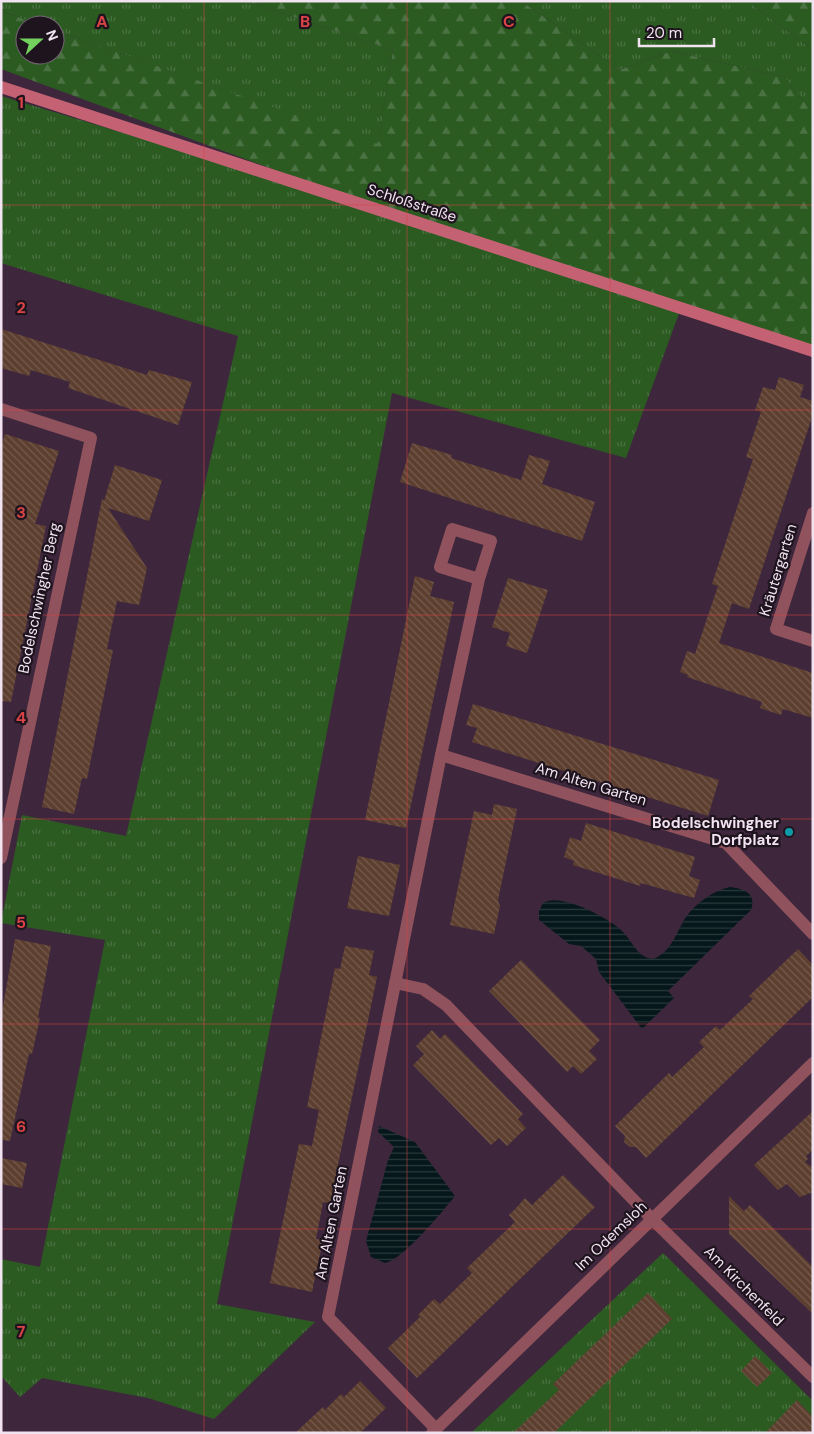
<svg xmlns="http://www.w3.org/2000/svg" width="814" height="1434" font-family="'DM Sans',sans-serif">
	<style>
		.grass { fill: url(#grass-tufts) }
		.forest { fill: url(#forest-firs) }
		.water { fill: url(#water-rules) }
		.building { fill: url(#building-back-hatch) }
		.lines { fill: none; stroke-linecap: round; stroke-linejoin: round }
		.street { stroke: #90525c; stroke-width: 12 }
		.secondary { stroke: #c46274; stroke-width: 12 }
		.grid { fill: none; stroke: #da4446; stroke-width: 1; stroke-opacity: 0.55 }
		.culture-dot { fill: #0f9aa8; stroke: #1e141e; stroke-width: 2 }
		.labels { text-anchor: middle; stroke-width: 4.5; stroke-linejoin: round; paint-order: stroke }
		.street-label { font-size: 15px; fill: #f2e3f0; stroke: #1e141e }
		.poi-label { font-size: 15px; font-weight: bold; fill: #f2e3f0; stroke: #1e141e; text-anchor: end }
		.grid-label { font-size: 16px; text-anchor: middle; font-weight: bold; fill: #da4446; stroke: #1e141e; stroke-width: 4.5; stroke-linejoin: round; paint-order: stroke }
	</style>
	<defs>
		<pattern id="grass-tufts" width="24" height="20" patternUnits="userSpaceOnUse" patternTransform="scale(1.25)"><rect width="24" height="20" fill="#2b5b21"/><path d="M3 7l-1-3M5 7V3M7 7l1-3M15 17l-1-3M17 17v-4M19 17l1-3" fill="none" stroke="#4a7242"/></pattern>
		<pattern id="forest-firs" width="22" height="20" patternUnits="userSpaceOnUse" patternTransform="scale(1.25)"><rect width="22" height="20" fill="#2b5b21"/><path d="M5 1l3.5 6h-7zM16 11l3.5 6h-7z" fill="#4a7242"/></pattern>
		<pattern id="water-rules" width="6" height="5" patternUnits="userSpaceOnUse" patternTransform="scale(1.25)"><rect width="6" height="5" fill="#05171b"/><path d="M0 2.5h6" fill="none" stroke="#2a393c"/></pattern>
		<pattern id="building-back-hatch" width="6" height="6" patternUnits="userSpaceOnUse" patternTransform="scale(1.25)"><rect width="6" height="6" fill="#5d3f30"/><path d="M-1 5l2 2M0 0l6 6M5-1l2 2" fill="none" stroke="#755b4e"/></pattern>
	</defs>
	<rect width="100%" height="100%" fill="#3e273c"/>
	<g class="grass">
		<path d="M1 1H246L393 50 378 145 55 30V25H40L1 11Z"/>
		<path d="M521 1H751V4L813 50V112L784 77 671 51 620 70Z"/>
		<path d="M1 96 405 218 681 308 626 458 392 393 217 1304 315 1322 214 1419 148 1398 42 1378 20 1397 1 1376V1259L40 1267 105 940 1 923 22 815 126 836 238 336 1 263Z"/>
		<path d="M663 1253 813 1401V1433H471Z"/>
	</g>
	<g class="forest">
		<path d="M246 1H521L620 70 671 51 784 77 813 112V351L405 218 1 69V11L40 25H25V55H55V30L378 144 393 50Z"/>
		<path d="M751 1H813V50L751 4Z"/>
	</g>
	<g class="water">
		<path d="M730 887C744 889 757 893 751 910L668 991 674 998 642 1029 599 972 596 959 581 946 569 944 539 920V911L543 903C560 892 609 918 622 931 633 941 636 957 653 959 672 952 676 932 686 917 697 902 713 891 730 887Z"/>
		<path d="M379 1126 415 1142 455 1196C443 1211 403 1260 385 1263L371 1257 366 1241 388 1160 394 1147 378 1132Z"/>
	</g>
	<g class="building">
		<path d="M1 329 147 375 149 370 192 382 178 425 68 388 70 382 31 370 29 376 1 368Z"/>
		<path d="M779 377 804 385 800 397 813 401V414L749 609 732 603 719 643 813 673V718L783 709 781 715 760 708 762 702 687 677 688 675 680 672 687 651 695 654 718 586 712 584 753 459 746 457 761 412 755 410 763 387 775 390Z"/>
		<path d="M5 434 59 451 35 524 46 526 11 702 1 701V447Z"/>
		<path d="M412 443 452 455 451 458 521 480 529 455 550 461 542 484 595 502 582 541 400 482Z"/>
		<path d="M115 465 162 480 149 521 108 508 147 568 139 605 117 601 107 649 113 650 87 779 82 778 74 814 42 807 102 499 104 501Z"/>
		<path d="M415 576 434 582 430 596 454 602 406 828 365 820Z"/>
		<path d="M508 578 548 590 527 653 506 646 510 633 492 627Z"/>
		<path d="M473 704 719 780 708 816 472 742 477 728 466 725Z"/>
		<path d="M494 804 517 809 498 900 500 906 494 934 450 925 474 811 492 815Z"/>
		<path d="M586 823 695 857 689 876 700 880 694 898 641 883 640 886 573 865 574 861 564 857 570 837 581 841Z"/>
		<path d="M358 856 400 865 389 916 347 908Z"/>
		<path d="M15 939 51 946 38 1018H40L32 1054H29L10 1141 1 1140V1017Z"/>
		<path d="M345 946 374 951 369 975 377 977 330 1203 323 1202 316 1239 323 1240 312 1292 270 1283 299 1144 312 1146 319 1110 307 1107 335 968 340 969Z"/>
		<path d="M798 949 813 965V997L646 1158 636 1147H630L624 1142 625 1136 615 1126 669 1073 672 1077 704 1047 699 1042 716 1026 720 1030 753 999 749 996Z"/>
		<path d="M521 960 600 1040 589 1051 597 1059 581 1074 573 1066 567 1072 489 991Z"/>
		<path d="M432 1030 440 1039 445 1034 523 1114 518 1119 526 1128 507 1146 499 1138 491 1145 413 1065 424 1054 416 1046Z"/>
		<path d="M813 1111V1150L806 1156 808 1159 805 1162 813 1168V1192L800 1197 787 1184 778 1190 754 1165Z"/>
		<path d="M1 1158 27 1163 22 1188 1 1184Z"/>
		<path d="M563 1175 595 1207 417 1378 388 1348 420 1317 418 1315 434 1299 440 1304 472 1273 467 1268 515 1222 509 1215 517 1207 525 1198 532 1205Z"/>
		<path d="M729 1196 744 1211 750 1205 813 1267V1314L729 1234Z"/>
		<path d="M648 1293 672 1319 554 1433H513L559 1390 553 1384Z"/>
		<path d="M755 1356 772 1373 757 1387 741 1371Z"/>
		<path d="M360 1381 386 1408 360 1433H295L323 1407 325 1410 341 1394 344 1397Z"/>
		<path d="M797 1400 813 1417V1433H765Z"/>
	</g>
	<g class="lines">
		<g class="street">
			<path d="M1 409 91 438 1 858"/>
			<path d="M813 513 776 629 813 641"/>
			<path d="M441 755 726 843 813 934"/>
			<path d="M395 983 423 989 446 1005 652 1219 813 1377"/>
			<path d="M436 1429 328 1317 441 755 479 579 491 541 452 529 440 567 479 579"/>
			<path d="M432 1433 813 1063"/>
		</g>
		<path class="secondary" d="M1 87 813 351"/>
	</g>
	<path class="grid" d="M204 1V1433M407 1V1433M610 1V1433M1 205H813M1 410H813M1 615H813M1 819H813M1 1024H813M1 1229H813"/>
	<circle class="culture-dot" cx="789" cy="832" r="5"/>
	<g class="labels">
		<g class="street-label">
			<text transform="translate(412 203) rotate(18)" y="5">Schloßstraße</text>
			<text transform="translate(778 570) rotate(-73)" y="5">Kräutergarten</text>
			<text transform="translate(39 598) rotate(-78)" y="5">Bodelschwingher Berg</text>
			<text transform="translate(591 784) rotate(17)" y="5">Am Alten Garten</text>
			<text transform="translate(331 1223) rotate(-79)" y="5">Am Alten Garten</text>
			<text transform="translate(611 1236) rotate(-44)" y="5">Im Odemsloh</text>
			<text transform="translate(744 1286) rotate(45)" y="5">Am Kirchenfeld</text>
		</g>
		<g class="poi-label">
			<text x="779" y="828">Bodelschwingher<tspan x="779" dy="17">Dorfplatz</tspan></text>
		</g>
	</g>
	<g class="grid-label">
		<text x="102" y="27">A</text>
		<text x="305" y="27">B</text>
		<text x="509" y="27">C</text>
		<text x="21" y="108">1</text>
		<text x="21" y="313">2</text>
		<text x="21" y="518">3</text>
		<text x="21" y="723">4</text>
		<text x="21" y="928">5</text>
		<text x="21" y="1132">6</text>
		<text x="21" y="1337">7</text>
	</g>
	<rect width="814" height="1434" fill="none" stroke="#f2e3f0" stroke-width="5"/>
	<g transform="translate(40 40) rotate(69)"><circle r="24" fill="#1e141e" stroke="#736772"/>
	<path d="M0-4L9 19L0 12L-9 19Z" fill="#72d25d"/>
	<text y="-8" font-size="14" font-weight="bold" text-anchor="middle" fill="#f2e3f0">N</text>
	</g>
	<path d="M639 38v8h75v-8" fill="none" stroke="#f2e3f0" stroke-width="2.5"/>
	<text x="646" y="38" font-size="15" fill="#f2e3f0" stroke="#1e141e" stroke-width="4" paint-order="stroke">20 m</text>
</svg>
